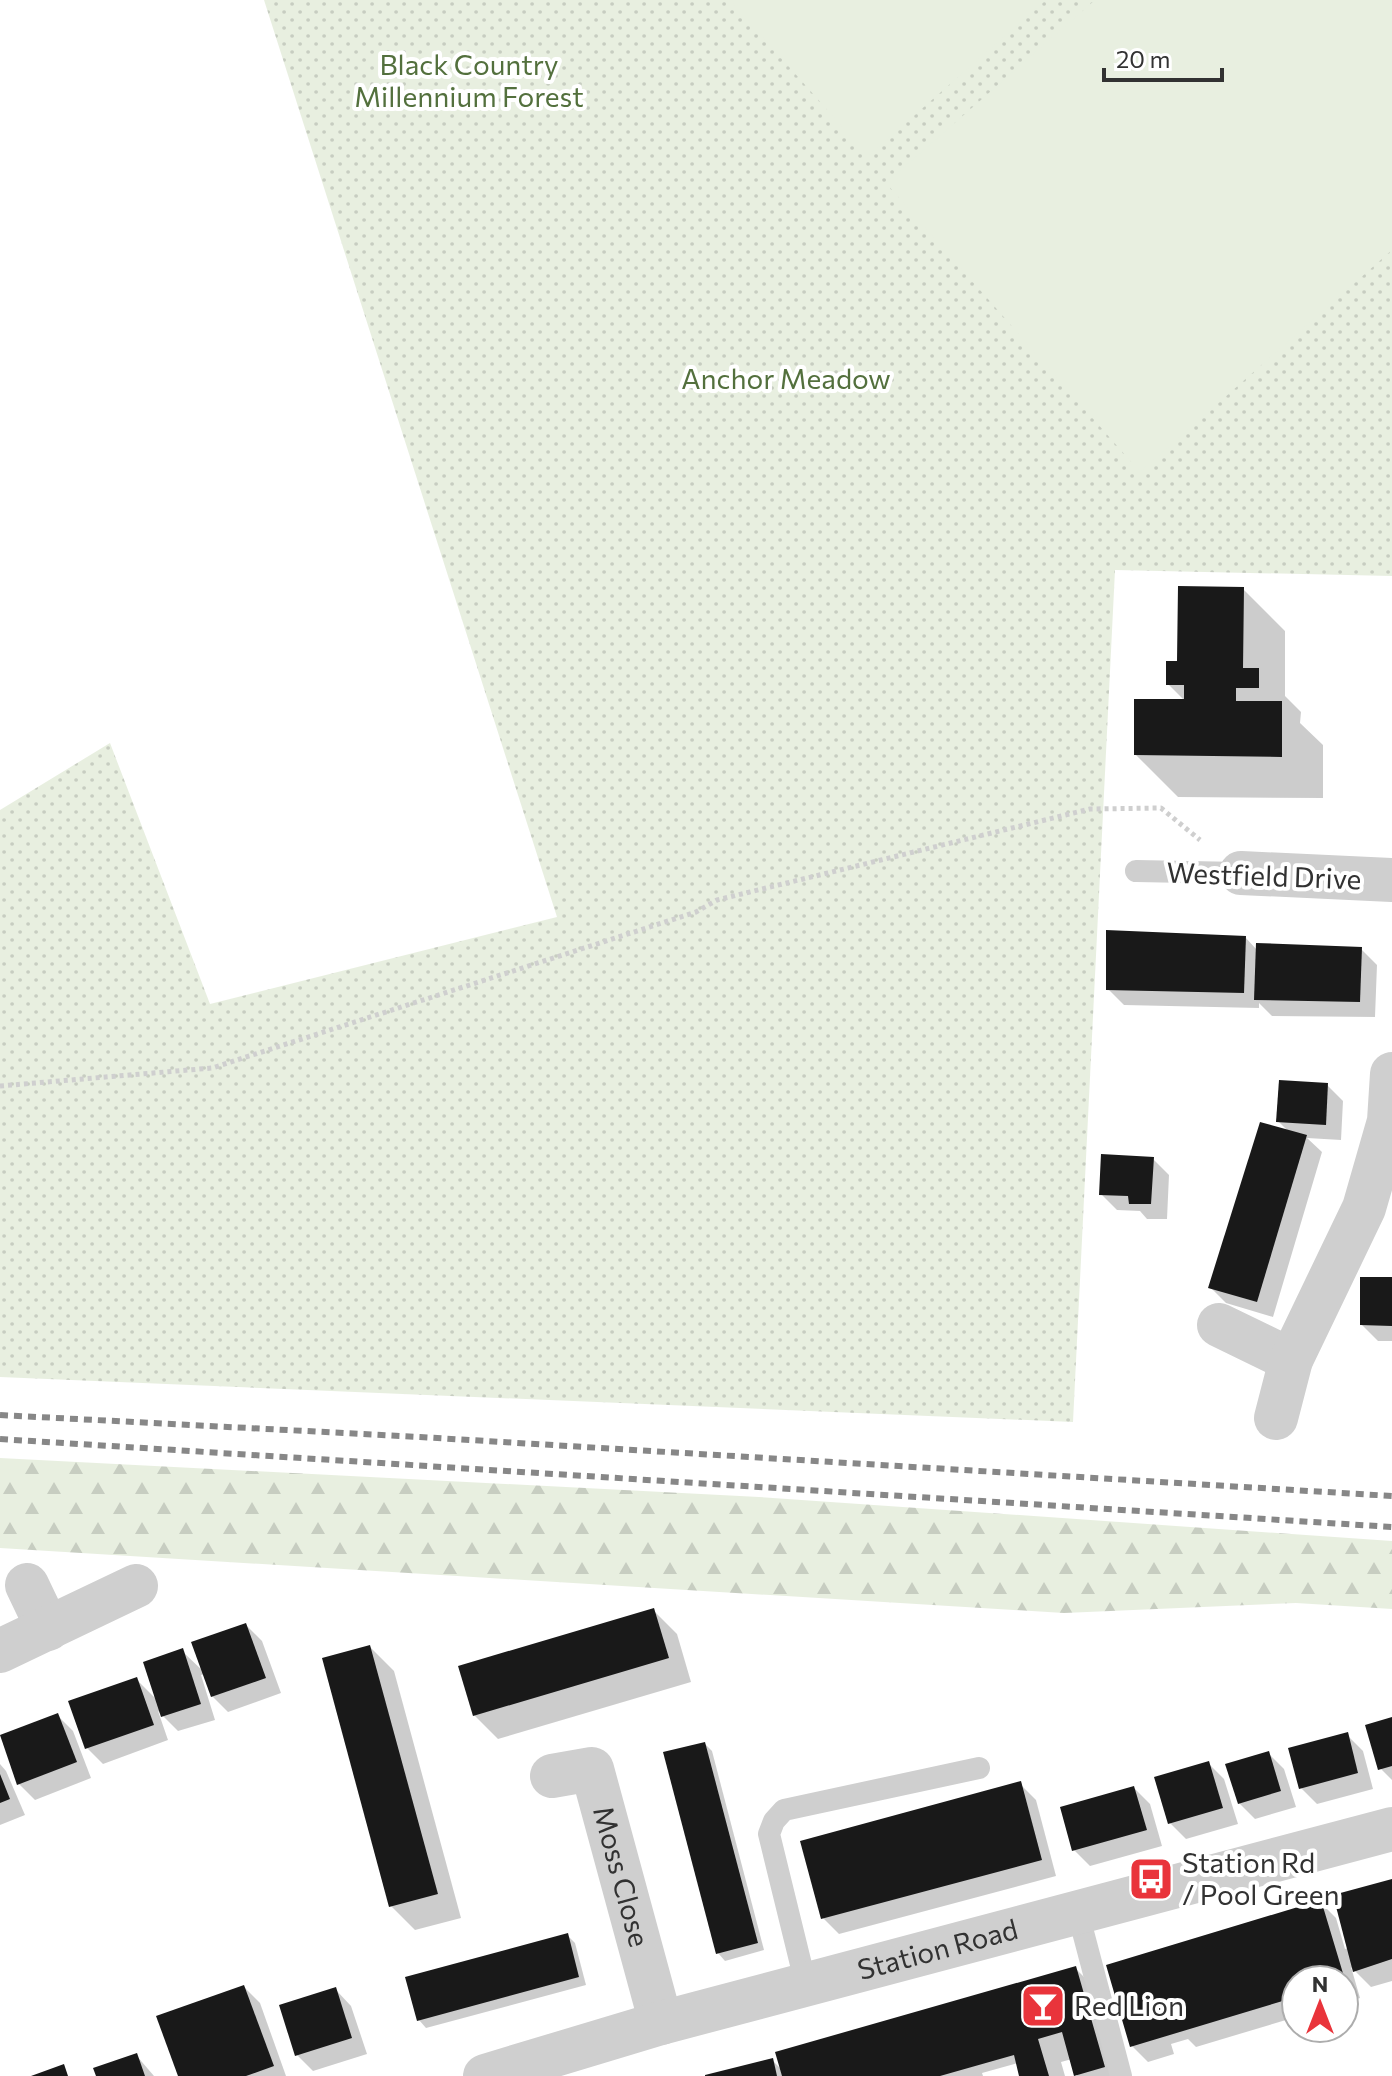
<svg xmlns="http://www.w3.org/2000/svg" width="1392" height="2076" font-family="Commissioner,sans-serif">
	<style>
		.forest { fill: url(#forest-firs) }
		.park { fill: url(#park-dots) }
		.pitch { fill: #e8efe0 }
		.shadow { fill: #0003 }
		.building { fill: #191919 }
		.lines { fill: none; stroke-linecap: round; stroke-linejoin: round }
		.path { stroke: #cfcfcf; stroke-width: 5; stroke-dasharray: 4 4; stroke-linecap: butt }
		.lane { stroke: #cfcfcf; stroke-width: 22 }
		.street { stroke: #cfcfcf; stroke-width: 44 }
		.rail { stroke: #878787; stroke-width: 6; stroke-dasharray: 8 6; stroke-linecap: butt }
		.labels { text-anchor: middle; stroke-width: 8; stroke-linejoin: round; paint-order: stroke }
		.park-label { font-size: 28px; fill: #53703d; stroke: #fff }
		.street-label { font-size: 28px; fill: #323232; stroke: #fff }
		.poi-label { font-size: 28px; fill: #323232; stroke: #fff; text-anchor: start }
	</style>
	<defs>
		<pattern id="forest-firs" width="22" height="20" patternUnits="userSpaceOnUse" patternTransform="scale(2)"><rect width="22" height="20" fill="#e8efe0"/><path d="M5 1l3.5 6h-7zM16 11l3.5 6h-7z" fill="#c7cdc1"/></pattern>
		<pattern id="park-dots" width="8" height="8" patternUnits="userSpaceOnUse" patternTransform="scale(2)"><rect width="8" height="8" fill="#e8efe0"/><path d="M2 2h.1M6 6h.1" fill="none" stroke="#c7cdc1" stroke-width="1.8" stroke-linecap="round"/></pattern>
	</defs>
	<rect width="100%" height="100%" fill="#fff"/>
	<path class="forest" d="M0 1458 759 1497 1392 1541V1609L1296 1603 1064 1613 0 1548Z"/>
	<path class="park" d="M264 0H1392V576L1115 570 1073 1422 0 1377V810L110 743 210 1004 557 917Z"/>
	<g class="pitch">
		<path d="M730 0H1046L868 156Z"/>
		<path d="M1095 0H1392V250L1140 472 886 183Z"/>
	</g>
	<g class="shadow">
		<path d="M1243 589 1285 631V696L1301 712 1300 723 1323 745V798L1178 797 1136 755 1185 701 1168 684 1179 664Z"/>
		<path d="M1245 937 1257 950 1361 949 1377 965 1375 1017 1272 1016 1259 1003V1008L1124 1005 1108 989Z"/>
		<path d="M1327 1085 1343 1101 1341 1140 1307 1138 1322 1152 1273 1317 1226 1303 1210 1287 1289 1132 1278 1121Z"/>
		<path d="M1153 1159 1169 1175 1167 1219H1147L1140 1211 1117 1210 1101 1194Z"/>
		<path d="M1392 1279V1341H1378L1362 1325Z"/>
		<path d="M653 1610 677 1634 691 1682 498 1739 474 1715Z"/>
		<path d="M246 1625 262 1641 281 1693 228 1712 212 1696 204 1674 201 1675 215 1720 178 1731 158 1711 168 1740 103 1764 87 1748 136 1679 158 1701 182 1651 204 1672Z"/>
		<path d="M370 1647 394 1671 461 1918 415 1930 391 1906Z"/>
		<path d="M57 1715 73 1731 91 1778 35 1800 19 1784 1 1737Z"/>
		<path d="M1392 1719V1780L1380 1768Z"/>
		<path d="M1347 1735 1363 1751 1373 1789 1317 1804 1301 1788Z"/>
		<path d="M705 1744 712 1751 764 1950 725 1961 718 1953Z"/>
		<path d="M1268 1753 1284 1769 1296 1807 1255 1819 1239 1803Z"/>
		<path d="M1208 1763 1224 1779 1238 1824 1186 1839 1170 1823Z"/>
		<path d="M0 1764 6 1771 25 1815 0 1825Z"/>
		<path d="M1020 1784 1036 1800 1056 1876 839 1934 823 1918Z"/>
		<path d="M1134 1788 1150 1804 1162 1846 1090 1866 1074 1850Z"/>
		<path d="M1392 1880V1981L1371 1987 1351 1967 1360 1998 1344 2003V1980H1296V2017L1196 2047 1188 2039 1171 2044 1174 2054 1148 2062 1132 2046 1320 1902 1336 1918 1345 1949 1349 1948Z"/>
		<path d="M567 1935 575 1943 586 1985 426 2028 419 2020Z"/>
		<path d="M1075 1968 1099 1992 1123 2076H1077L1072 2059 1061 2062 1065 2076H1022L1018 2063 982 2073 983 2076H708L772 2060 782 2070Z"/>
		<path d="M244 1987 260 2003 286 2076H180Z"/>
		<path d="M336 1990 351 2006 367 2054 313 2071 297 2055Z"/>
		<path d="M136 2055 154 2076H98Z"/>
	</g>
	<g class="building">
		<path d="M1178 586 1244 587 1243 668H1259V688H1236V701H1282V757L1134 755V699H1184V685H1166V661H1177Z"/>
		<path d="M1106 930 1246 936 1244 993 1106 990Z"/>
		<path d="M1256 943 1362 947 1360 1002 1254 1000Z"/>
		<path d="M1279 1080 1328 1083 1326 1125 1276 1122Z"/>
		<path d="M1260 1122 1307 1135 1257 1302 1208 1288Z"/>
		<path d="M1101 1154 1154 1157 1151 1204H1129L1128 1196 1099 1195Z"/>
		<path d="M1360 1277H1392V1326L1360 1325Z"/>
		<path d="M654 1608 669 1658 473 1716 458 1666Z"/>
		<path d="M246 1623 266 1678 211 1697 191 1642Z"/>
		<path d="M370 1645 438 1894 389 1907 322 1658Z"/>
		<path d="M183 1648 201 1704 161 1717 143 1662Z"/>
		<path d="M137 1677 154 1725 85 1749 68 1701Z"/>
		<path d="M58 1713 77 1762 17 1785 0 1735Z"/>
		<path d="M1392 1717V1766L1378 1770 1365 1725Z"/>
		<path d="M1348 1732 1358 1773 1299 1789 1288 1748Z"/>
		<path d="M705 1742 758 1943 716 1954 663 1752Z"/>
		<path d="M1269 1751 1281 1791 1238 1804 1225 1764Z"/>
		<path d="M1209 1761 1223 1808 1168 1824 1154 1777Z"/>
		<path d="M0 1774 10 1799 0 1803Z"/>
		<path d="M1021 1781 1042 1860 821 1919 800 1841Z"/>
		<path d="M1134 1786 1147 1830 1072 1851 1060 1807Z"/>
		<path d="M1392 1879V1959L1353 1972 1333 1895Z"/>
		<path d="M1321 1900 1345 1980H1296V1997L1130 2047 1106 1965Z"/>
		<path d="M568 1933 579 1977 417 2021 405 1977Z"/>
		<path d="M1076 1966 1105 2067 1074 2076 1062 2032 1038 2039 1049 2076H1019L1014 2055 940 2076H782L775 2052Z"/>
		<path d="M244 1985 274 2066 246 2076H178L156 2016Z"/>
		<path d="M336 1987 352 2038 295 2056 279 2005Z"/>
		<path d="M137 2053 145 2076H96L93 2068Z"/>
		<path d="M773 2058 777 2076H705V2075Z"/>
		<path d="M64 2064 68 2076H31Z"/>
	</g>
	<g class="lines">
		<path class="path" d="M0 1086 212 1068 696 912 717 900 1090 809 1161 808 1200 840"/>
		<g class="lane">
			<path d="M1136 871 1241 873"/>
			<path d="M1078 1913 1121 2076"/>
			<path d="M806 1985 769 1834 774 1821 784 1810 979 1768"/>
		</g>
		<g class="street">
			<path d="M1241 873 1392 880"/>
			<path d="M1219 1325 1291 1360"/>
			<path d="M1276 1418 1291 1360 1364 1208 1389 1121 1392 1074"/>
			<path d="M27 1585 48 1629"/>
			<path d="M0 1651 136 1586"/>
			<path id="s1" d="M552 1776 592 1769 661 2023"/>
			<path id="s2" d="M485 2076 661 2023 1392 1829"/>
		</g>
		<g class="rail">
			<path d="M0 1415 420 1437 1392 1496"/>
			<path d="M0 1439 1392 1527"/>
		</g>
	</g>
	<defs>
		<g id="bus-square" transform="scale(2.3)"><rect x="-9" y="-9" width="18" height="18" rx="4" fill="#e9343b" stroke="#fff"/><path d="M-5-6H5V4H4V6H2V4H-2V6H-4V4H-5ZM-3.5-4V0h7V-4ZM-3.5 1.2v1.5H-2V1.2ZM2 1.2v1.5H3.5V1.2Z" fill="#fff"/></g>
		<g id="bar-square" transform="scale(2.3)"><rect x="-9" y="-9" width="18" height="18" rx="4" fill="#e9343b" stroke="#fff"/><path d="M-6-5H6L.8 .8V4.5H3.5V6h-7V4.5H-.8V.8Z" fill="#fff"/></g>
	</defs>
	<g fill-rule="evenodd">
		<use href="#bus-square" x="1151" y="1879"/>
		<use href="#bar-square" x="1043" y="2006"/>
	</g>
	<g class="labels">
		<g class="park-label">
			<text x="469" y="75">Black Country<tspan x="469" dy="32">Millennium Forest</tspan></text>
			<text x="786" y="389">Anchor Meadow</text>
		</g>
		<g class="street-label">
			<text transform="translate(1264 876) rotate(2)" y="10">Westfield Drive</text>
			<text dy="10" stroke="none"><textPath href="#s1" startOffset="152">Moss Close</textPath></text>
			<text dy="10" stroke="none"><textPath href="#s2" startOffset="470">Station Road</textPath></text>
		</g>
		<g class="poi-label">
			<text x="1182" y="1873">Station Rd<tspan x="1182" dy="32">/ Pool Green</tspan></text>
			<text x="1074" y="2016">Red Lion</text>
		</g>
	</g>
	<g transform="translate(1320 2004)"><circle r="38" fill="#ffffff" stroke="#adadad" stroke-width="2"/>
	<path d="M0-6L14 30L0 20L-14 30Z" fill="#e9343b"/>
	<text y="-12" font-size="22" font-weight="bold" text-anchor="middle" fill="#323232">N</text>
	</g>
	<path d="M1104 68v12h118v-12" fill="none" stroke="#323232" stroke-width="4"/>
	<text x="1116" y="68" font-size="24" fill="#323232" stroke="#ffffff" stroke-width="6" paint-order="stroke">20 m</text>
</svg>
